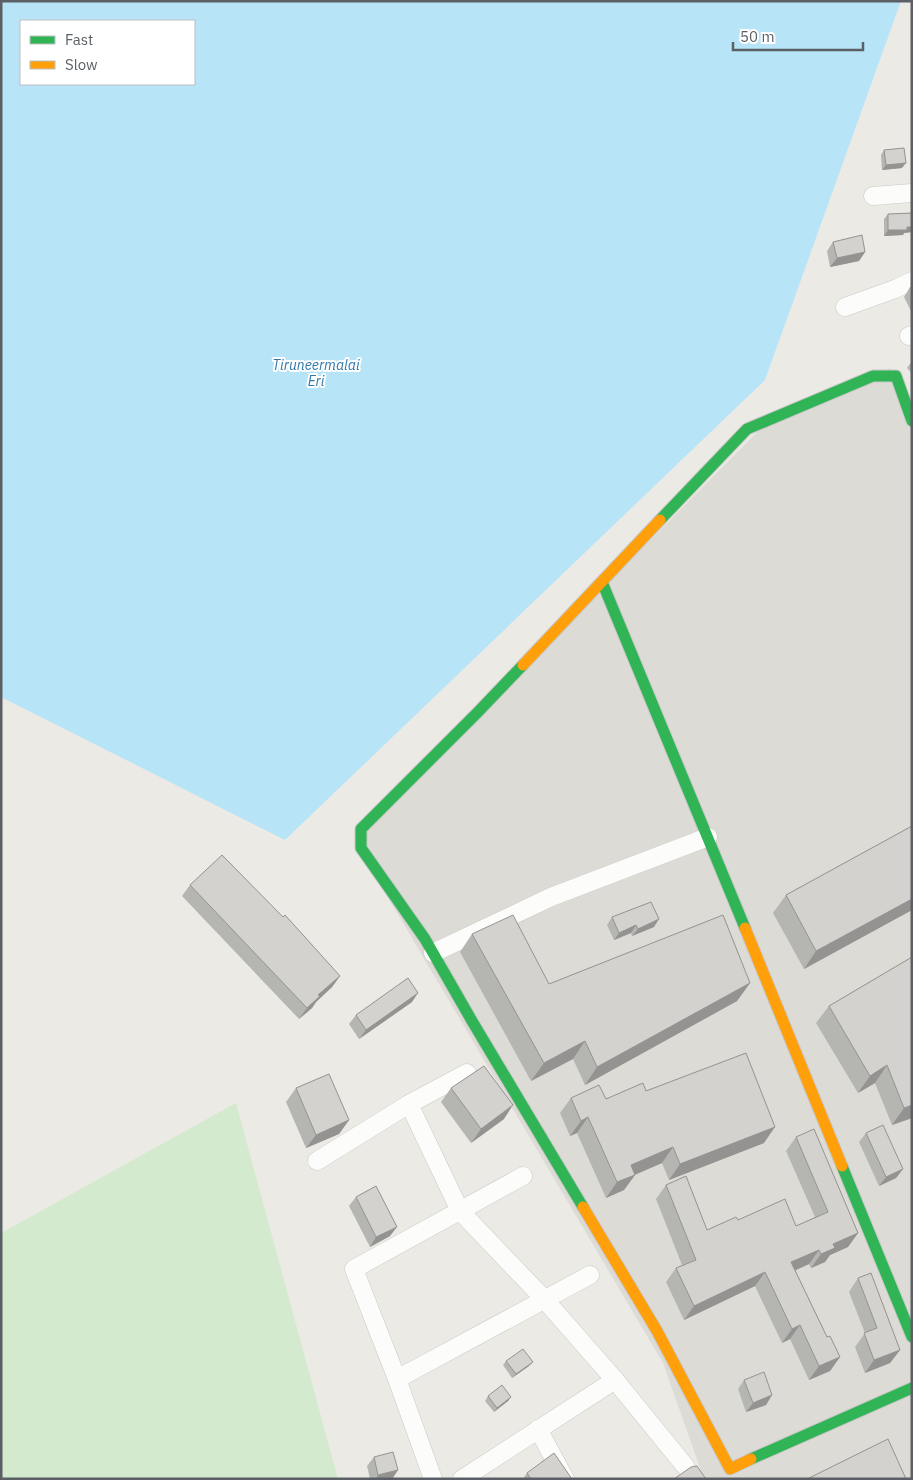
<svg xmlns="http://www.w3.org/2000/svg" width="913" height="1480" font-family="'IBM Plex Sans',sans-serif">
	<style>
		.industrial { fill: #dddbd6 }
		.green { fill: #d4eace }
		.water { fill: #b8e4f7; fill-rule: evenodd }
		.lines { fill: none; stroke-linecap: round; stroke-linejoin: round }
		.street-casing { stroke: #c8c9c8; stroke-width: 19 }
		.fast-casing { stroke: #c8c8c8; stroke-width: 13 }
		.slow-casing { stroke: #c8c8c8; stroke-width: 13 }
		.street { stroke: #fcfcfb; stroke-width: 18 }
		.fast { stroke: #30b455; stroke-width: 11 }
		.slow { stroke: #ff9f0a; stroke-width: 11 }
		.wall { fill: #b5b5b2 }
		.shaded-wall { fill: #949391 }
		.building { fill: #d3d2cf; stroke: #949391 }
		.labels { text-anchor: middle; stroke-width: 4; stroke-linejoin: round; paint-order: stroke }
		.water-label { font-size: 14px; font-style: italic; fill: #2f78aa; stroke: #fff }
	</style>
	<rect width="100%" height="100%" fill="#eceae5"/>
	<path class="industrial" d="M890 368 912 420V1479H704L663 1363 354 840 759 430Z"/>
	<path class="green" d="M236 1103 338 1479H1V1233Z"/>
	<path class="water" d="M1 1H901L765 380 285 840 1 697ZM21 21H194V84H21Z"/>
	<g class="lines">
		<g class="street-casing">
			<g id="street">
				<path d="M873 196 912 193"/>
				<path d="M845 307 895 289 912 281"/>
				<path d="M909 336 912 335"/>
				<path d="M433 953 551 897 708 837"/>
				<path d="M409 1104 460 1211 545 1300 615 1380 685 1466"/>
				<path d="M317 1161 409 1104 467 1073"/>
				<path d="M397 1379 354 1269 523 1176"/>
				<path d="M538 1429 565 1479"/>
				<path d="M433 1479 397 1379 590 1275"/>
				<path d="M462 1479 615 1380"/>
			</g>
		</g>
		<g class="fast-casing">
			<g id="fast">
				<path d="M660 520 747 429 873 376H896L912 421"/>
				<path d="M602 582 745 928"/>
				<path d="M523 665 478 712 361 829V848L425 939 472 1021 583 1207"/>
				<path d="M842 1166 912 1337"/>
				<path d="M751 1459 912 1388"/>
			</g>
		</g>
		<g class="slow-casing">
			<g id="slow">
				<path d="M523 665 660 520"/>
				<path d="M745 928 842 1166"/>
				<path d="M583 1207 657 1331 730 1469 751 1459"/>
			</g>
		</g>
		<use href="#street" class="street"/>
		<use href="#fast" class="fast"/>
		<use href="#slow" class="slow"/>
	</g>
	<g class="wall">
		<path d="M884 150 902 168 882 170 881 155Z"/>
		<path d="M912 202V232L904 233 903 235 884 236V219L888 214 911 213V204Z"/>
		<path d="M833 242 865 252 859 261 830 267 827 251Z"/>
		<path d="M910 287H912V313L904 297Z"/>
		<path d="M912 361V377L910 371 907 368Z"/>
		<path d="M912 826V910L804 969 773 913 786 895Z"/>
		<path d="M190 885 340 976 332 987 316 1002 312 1008 299 1019 182 896Z"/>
		<path d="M612 917 654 927 632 936 631 933 614 940 607 925Z"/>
		<path d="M472 934 549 984 750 983 737 1001 585 1085 573 1059 531 1081 460 952Z"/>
		<path d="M912 957V1118L892 1125 875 1083 858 1093 816 1023 829 1006Z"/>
		<path d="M412 1002 359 1039 349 1024 356 1015Z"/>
		<path d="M296 1088 349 1120 339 1134 306 1148 286 1102Z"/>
		<path d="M451 1088 504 1119 471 1143 441 1102Z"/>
		<path d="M646 1091 764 1143 669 1180 662 1163 635 1175 624 1190 606 1198 577 1133 570 1136 560 1113 571 1098 606 1099Z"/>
		<path d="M866 1133 903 1169 896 1178 879 1186 859 1142Z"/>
		<path d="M796 1137 858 1233 848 1247 830 1255 825 1262 811 1268 809 1264 795 1270 827 1337 840 1357 830 1371 809 1380 790 1339 782 1343 755 1286 684 1320 666 1282 676 1268 682 1265 656 1199 666 1185 707 1230 738 1220 796 1226 815 1217 786 1151Z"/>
		<path d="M356 1197 390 1236 370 1247 349 1206Z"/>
		<path d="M858 1278 900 1350 890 1363 865 1373 855 1347 865 1333 849 1292Z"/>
		<path d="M506 1361 529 1366 512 1378 503 1365Z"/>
		<path d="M744 1380 772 1395 766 1405 746 1412 738 1389Z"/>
		<path d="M488 1396 511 1397 508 1401 494 1412 485 1401Z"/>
		<path d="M374 1457 398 1470 392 1479H370L367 1466Z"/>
		<path d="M527 1473 572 1479H523Z"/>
	</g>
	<g class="shaded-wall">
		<path d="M906 163 902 168 882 170 886 165Z"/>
		<path d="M907 227H912V232L904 233 903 235 884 236 888 230Z"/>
		<path d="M865 252 859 261 830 267 837 258Z"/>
		<path d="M912 899V910L804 969 816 951Z"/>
		<path d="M659 919 654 927 632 936 638 929Z"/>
		<path d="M636 925 631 933 614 940 619 933Z"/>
		<path d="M340 976 332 987 316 1002 312 1008 299 1019 307 1008 318 995Z"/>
		<path d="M750 983 737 1001 585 1085 597 1067Z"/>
		<path d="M418 993 412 1002 359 1039 366 1030Z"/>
		<path d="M585 1041 573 1059 531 1081 544 1063Z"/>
		<path d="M887 1065 875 1083 858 1093 870 1076Z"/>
		<path d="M513 1105 504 1119 471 1143 481 1129Z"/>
		<path d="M912 1105V1118L892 1125 904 1108Z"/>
		<path d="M588 1117 577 1133 570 1136 581 1121Z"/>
		<path d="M349 1120 339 1134 306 1148 316 1135Z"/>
		<path d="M775 1127 764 1143 669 1180 680 1164Z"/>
		<path d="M673 1147 662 1163 620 1181 631 1165Z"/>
		<path d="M903 1169 896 1178 879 1186 886 1177Z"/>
		<path d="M635 1175 624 1190 606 1198 617 1182Z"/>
		<path d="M397 1227 390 1236 370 1247 376 1237Z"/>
		<path d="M858 1233 848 1247 830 1255 825 1262 811 1268 821 1254 833 1244Z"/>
		<path d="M819 1250 809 1264 781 1277 791 1262Z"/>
		<path d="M765 1272 755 1286 684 1320 694 1306Z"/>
		<path d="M800 1325 790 1339 782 1343 792 1329Z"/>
		<path d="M900 1350 890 1363 865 1373 874 1360Z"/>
		<path d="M840 1357 830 1371 809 1380 819 1366Z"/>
		<path d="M533 1362 529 1366 512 1378 516 1374Z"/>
		<path d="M772 1395 766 1405 746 1412 753 1403Z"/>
		<path d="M511 1397 508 1401 494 1412 497 1408Z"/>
		<path d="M398 1470 392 1479H376L378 1475Z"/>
	</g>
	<g class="building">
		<path d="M904 148 906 163 886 165 884 150Z"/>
		<path d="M912 213V227H907V230H888V214Z"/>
		<path d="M862 235 865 252 837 258 833 242Z"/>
		<path d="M912 826V899L816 951 786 895Z"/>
		<path d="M222 855 283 917 285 915 340 976 318 995 320 996 307 1008 190 885Z"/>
		<path d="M651 902 659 919 638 929 636 925 619 933 612 917Z"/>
		<path d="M513 915 549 984 723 915 750 983 597 1067 585 1041 544 1063 472 934Z"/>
		<path d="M912 957V1105L904 1108 887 1065 870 1076 829 1006Z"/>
		<path d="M408 978 418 993 366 1030 356 1015Z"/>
		<path d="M746 1053 775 1127 680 1164 673 1147 631 1165 635 1175 617 1182 588 1117 581 1121 571 1098 599 1085 606 1099 643 1083 646 1091Z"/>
		<path d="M484 1066 513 1105 481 1129 451 1088Z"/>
		<path d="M329 1074 349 1120 316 1135 296 1088Z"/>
		<path d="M883 1125 903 1169 886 1177 866 1133Z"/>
		<path d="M814 1129 858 1233 833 1244 835 1248 821 1254 819 1250 791 1262 827 1337 830 1336 840 1357 819 1366 800 1325 792 1329 765 1272 694 1306 676 1268 696 1260 666 1185 686 1176 707 1230 736 1217 738 1220 785 1199 796 1226 828 1212 796 1137Z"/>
		<path d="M376 1186 397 1227 376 1237 356 1197Z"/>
		<path d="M871 1273 900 1350 874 1360 864 1333 877 1328 858 1278Z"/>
		<path d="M523 1349 533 1362 516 1374 506 1361Z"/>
		<path d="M764 1372 772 1395 753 1403 744 1380Z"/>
		<path d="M502 1385 511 1397 497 1408 488 1396Z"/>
		<path d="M888 1439 906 1479H807Z"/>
		<path d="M393 1452 398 1470 378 1475 374 1457Z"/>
		<path d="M554 1453 572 1479H531L527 1473Z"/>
		<path d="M697 1466 706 1479H674L691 1467Z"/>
	</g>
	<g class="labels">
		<g class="water-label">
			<text x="316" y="370">Tiruneermalai<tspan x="316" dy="16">Eri</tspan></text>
		</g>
	</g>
	<rect width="913" height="1480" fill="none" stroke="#5a6065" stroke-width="5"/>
	<rect x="20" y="20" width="175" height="65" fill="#ffffff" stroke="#bdbfc1"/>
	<rect x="30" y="36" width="25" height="8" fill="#30b455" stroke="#bdbfc1"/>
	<text x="65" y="45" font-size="15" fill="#5a6065">Fast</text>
	<rect x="30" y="61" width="25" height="8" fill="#ff9f0a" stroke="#bdbfc1"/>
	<text x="65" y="70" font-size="15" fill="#5a6065">Slow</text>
	<path d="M733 42v8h130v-8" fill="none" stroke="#5a6065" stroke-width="2.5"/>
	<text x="740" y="42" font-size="15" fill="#5a6065" stroke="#ffffff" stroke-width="4" paint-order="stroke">50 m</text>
</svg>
